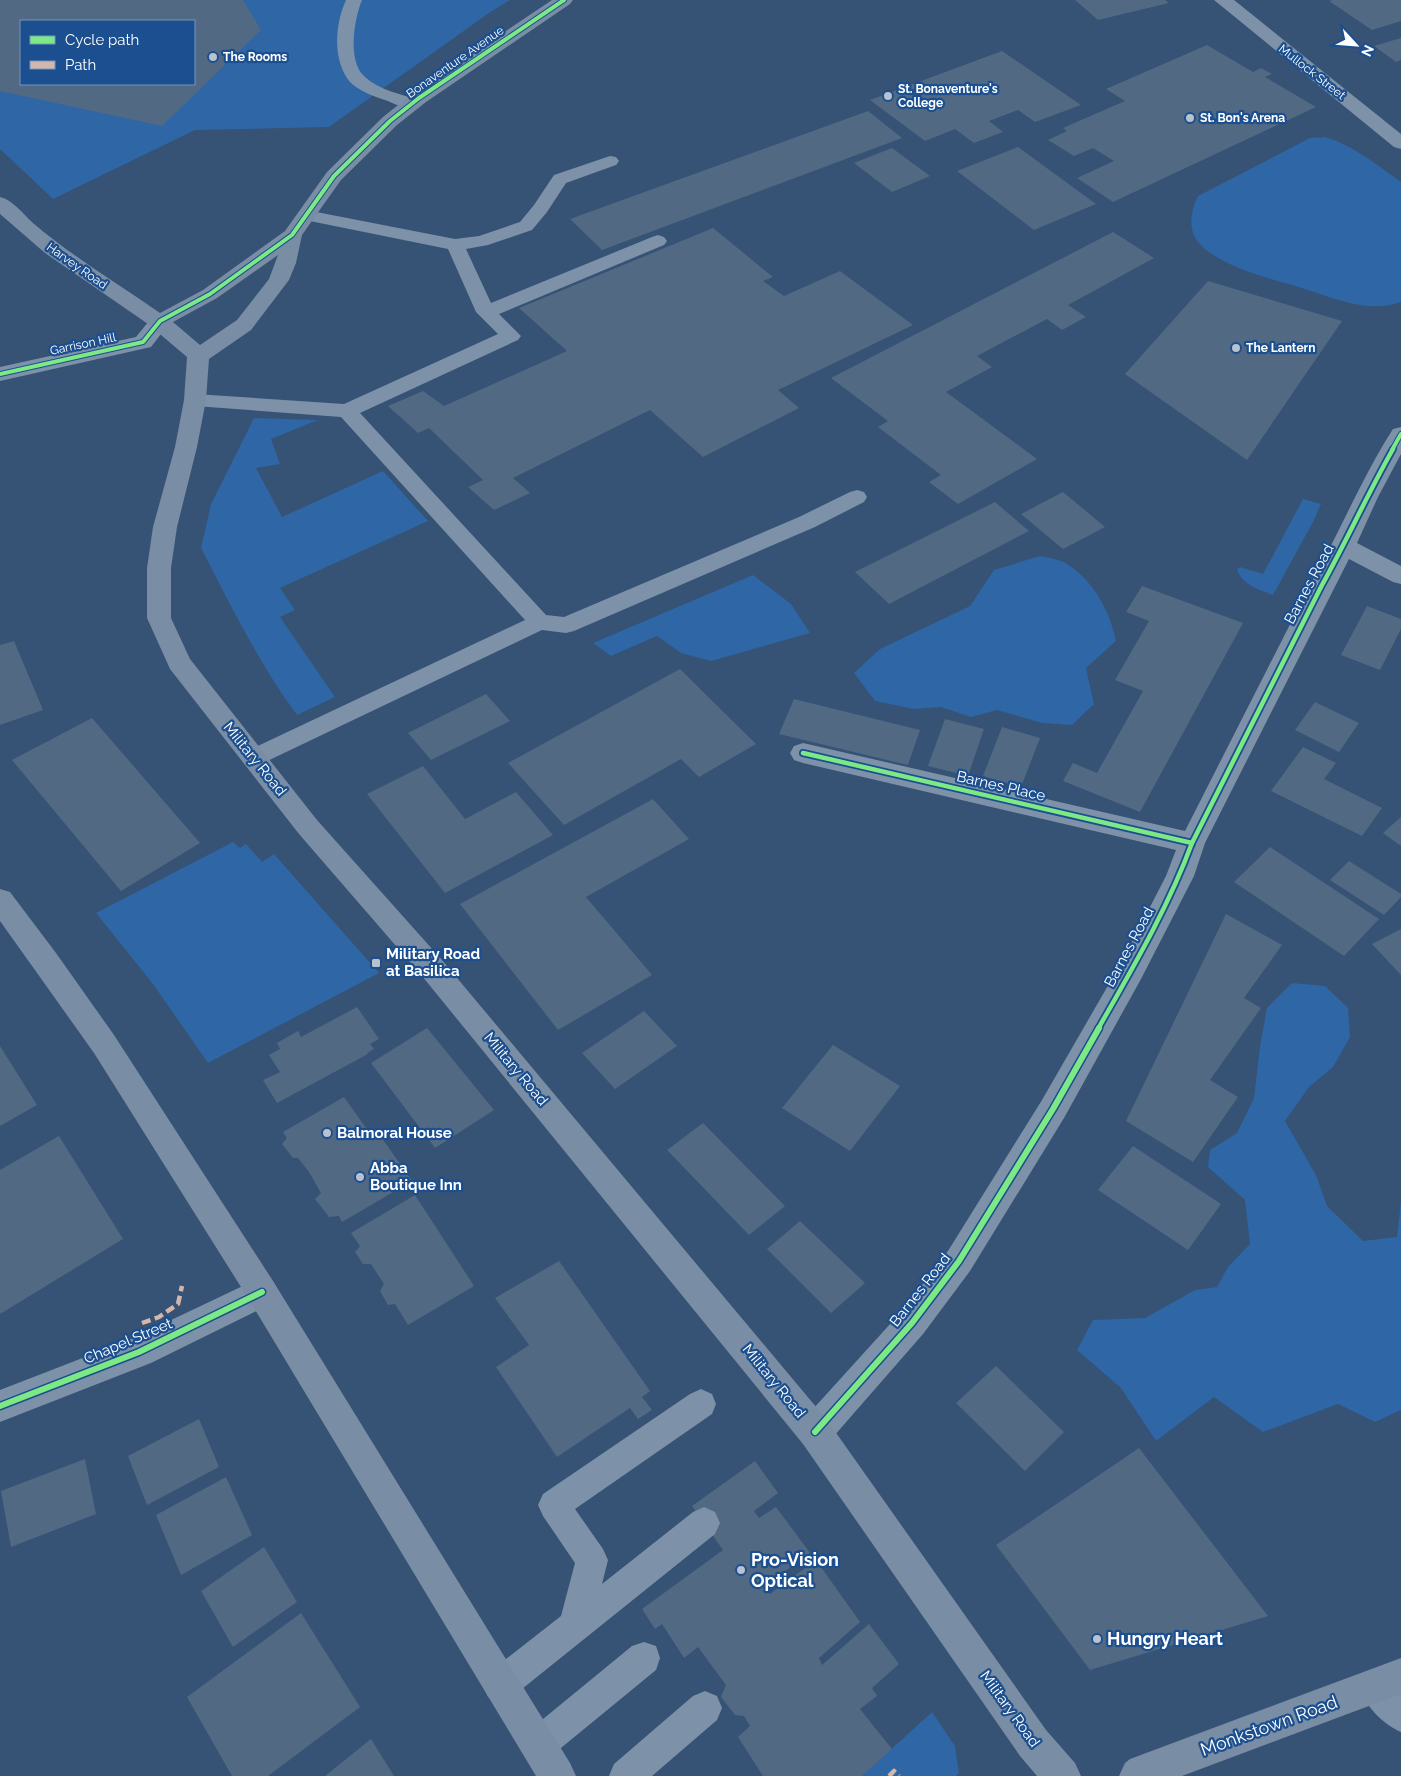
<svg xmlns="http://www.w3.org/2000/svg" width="1401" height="1776" font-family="Raleway,sans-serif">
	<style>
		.green { fill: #2f66a5; fill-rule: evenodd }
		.building { fill: #526984; fill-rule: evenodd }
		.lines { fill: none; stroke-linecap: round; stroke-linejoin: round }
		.lane { fill: #7d92a8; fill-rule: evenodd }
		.street { fill: #7d92a8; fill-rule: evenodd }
		.secondary { fill: #798da4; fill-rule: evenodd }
		.quiet { stroke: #d1b7ad; stroke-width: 4.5; stroke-dasharray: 9 4.5; stroke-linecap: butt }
		.cycleway-far2-casing { stroke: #1b4f8f; stroke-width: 6 }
		.cycleway-far1-casing { stroke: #1b4f8f; stroke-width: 8 }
		.cycleway-casing { stroke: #1b4f8f; stroke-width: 9 }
		.cycleway-far2 { stroke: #7ce984; stroke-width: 4 }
		.cycleway-far1 { stroke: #7ce984; stroke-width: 4.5 }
		.cycleway { stroke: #7ce984; stroke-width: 6 }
		.poi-dot { fill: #b9c2ce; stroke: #1b4f8f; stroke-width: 2 }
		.labels { text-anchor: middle; stroke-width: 4.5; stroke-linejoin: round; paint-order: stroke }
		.far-poi-label { font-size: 12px; font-weight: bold; fill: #fff; stroke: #1b4f8f; text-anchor: start }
		.far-street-label { font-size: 12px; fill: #fff; stroke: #1b4f8f }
		.street-label { font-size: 15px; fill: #fff; stroke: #1b4f8f }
		.poi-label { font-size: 15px; font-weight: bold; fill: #fff; stroke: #1b4f8f; text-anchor: start }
		.near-poi-label { font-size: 18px; font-weight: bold; fill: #fff; stroke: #1b4f8f; text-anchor: start }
		.near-street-label { font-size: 18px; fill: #fff; stroke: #1b4f8f }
	</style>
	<rect width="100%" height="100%" fill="#365274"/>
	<g class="green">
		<path d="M0 0H510L489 13 329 127 195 130 53 199 0 149ZM21 21H194V84H21Z"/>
		<path d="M1325 137C1353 145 1377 165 1401 182V302C1390 306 1379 307 1367 306 1348 304 1326 296 1308 290 1275 279 1222 269 1199 243 1187 230 1191 209 1198 196L1310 138Z"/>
		<path d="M254 418 318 420 271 439 280 464 256 468 282 517 383 471 428 521 280 588 295 610 280 617 335 697 297 715C259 664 230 604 201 548L211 504Z"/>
		<path d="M1303 499 1321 504 1313 522 1273 595C1260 590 1241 585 1237 569L1240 567 1263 574Z"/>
		<path d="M1040 556C1049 558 1060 559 1067 564 1093 580 1110 611 1116 641L1086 668 1094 704 1072 725 1042 723 997 710 971 717 941 707 914 709 875 701 854 673 880 649 970 606 994 570Z"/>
		<path d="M753 575 791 604 810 633 711 661 681 653 657 636 611 656 593 643Z"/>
		<path d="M233 842 240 848 246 844 262 862 274 854 379 973 208 1063 153 984 96 913Z"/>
		<path d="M1292 983 1325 986 1348 1008 1350 1037 1333 1067 1309 1087 1285 1121 1316 1175 1327 1206 1363 1241 1397 1237 1401 1202V1410L1375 1422 1338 1404 1263 1432 1214 1397 1156 1441 1121 1388 1077 1350 1093 1320 1145 1318 1195 1290 1217 1287 1228 1267 1250 1244 1245 1200 1208 1167 1210 1150 1237 1133 1254 1098 1260 1046 1267 1008Z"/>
		<path d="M932 1712 955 1746 959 1773 956 1776H862Z"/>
	</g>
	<g class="building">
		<path d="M0 0H243L261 30 162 126 0 91ZM21 21H194V84H21Z"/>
		<path d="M1075 0H1165L1169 3 1098 20Z"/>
		<path d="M1333 0H1401V21L1372 30 1329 1Z"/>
		<path d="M1401 38V60L1396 62 1374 46Z"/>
		<path d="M1207 45 1253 72 1261 68 1272 74 1265 77 1316 107 1113 202 1077 178 1114 161 1093 148 1074 156 1048 140 1067 131 1063 128 1125 101 1106 89Z"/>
		<path d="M1002 51 1081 105 1035 122 1018 110 989 121 1003 132 974 143 955 129 925 141 870 100Z"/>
		<path d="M868 111 902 138 602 250 570 219Z"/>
		<path d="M1018 147 1096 204 1034 230 957 171Z"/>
		<path d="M892 148 930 176 892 192 854 163Z"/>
		<path d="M713 228 773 277 763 281 784 296 840 271 913 325 778 390 799 408 703 457 650 410 513 478 530 493 494 510 468 487 483 480 429 428 418 433 388 406 423 391 444 406 567 351 519 308Z"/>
		<path d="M1113 232 1154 258 1068 305 1086 317 1062 330 1047 319 977 356 992 367 946 392 1037 459 958 504 929 482 941 475 878 427 888 421 831 378Z"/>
		<path d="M1208 281 1342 321 1247 460 1125 374Z"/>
		<path d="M1063 492 1105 527 1063 549 1021 514Z"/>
		<path d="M995 502 1029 531 889 604 855 572Z"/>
		<path d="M1142 586 1243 623 1140 812 1063 781 1073 763 1097 773 1143 691 1115 680 1149 621 1126 612Z"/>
		<path d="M1367 606 1401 619V629L1380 670 1341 655Z"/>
		<path d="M14 641 43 710 0 725V645Z"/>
		<path d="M680 669 756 744 699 777 681 759 564 825 508 763Z"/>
		<path d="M486 694 510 721 431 760 408 733Z"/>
		<path d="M794 699 920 730 908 765 779 734Z"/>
		<path d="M1315 702 1359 723 1339 752 1295 730Z"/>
		<path d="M92 718 200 843 121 891 12 760Z"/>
		<path d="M945 719 984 729 968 776 928 766Z"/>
		<path d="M1002 727 1040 738 1021 787 983 776Z"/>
		<path d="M1303 747 1336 763 1324 779 1382 808 1362 836 1271 791Z"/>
		<path d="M423 766 465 819 516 792 553 835 445 893 367 794Z"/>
		<path d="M653 799 689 839 586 897 652 975 558 1030 460 904Z"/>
		<path d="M1401 817V846L1383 833Z"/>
		<path d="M1270 847 1379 919 1344 956 1234 882Z"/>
		<path d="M1349 861 1401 894V897L1384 915 1330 880Z"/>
		<path d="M1226 914 1282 945 1244 998 1261 1008 1210 1080 1238 1097 1193 1162 1126 1121Z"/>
		<path d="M1401 929V975L1372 944Z"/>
		<path d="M357 1007 379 1039 370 1044 374 1049 367 1053 368 1054 277 1103 263 1080 280 1072 269 1055 280 1049 277 1043 298 1031 301 1037Z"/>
		<path d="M644 1011 677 1046 615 1089 582 1053Z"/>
		<path d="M427 1028 494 1110 435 1148 371 1063Z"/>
		<path d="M833 1045 900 1086 850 1151 782 1108Z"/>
		<path d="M0 1046 37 1105 0 1126Z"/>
		<path d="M344 1097 371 1135 377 1131 412 1181 342 1222 339 1216 329 1217 315 1199 321 1193 309 1172 298 1158H293L282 1144 287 1138 283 1132Z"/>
		<path d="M703 1123 785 1206 749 1235 667 1150Z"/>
		<path d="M59 1136 123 1239 0 1314V1170Z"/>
		<path d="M1133 1146 1221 1204 1188 1250 1098 1190Z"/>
		<path d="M415 1195 474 1286 408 1325 395 1304 388 1305 380 1291 384 1284 371 1264H363L355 1252 360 1246 351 1233Z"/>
		<path d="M800 1221 865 1283 831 1313 767 1249Z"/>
		<path d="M559 1261 650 1391 642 1397 652 1410 638 1419 630 1408 557 1457 496 1367 529 1345 495 1298Z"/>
		<path d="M996 1366 1064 1432 1025 1471 956 1403Z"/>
		<path d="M199 1419 219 1467 147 1505 128 1456Z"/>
		<path d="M1139 1448 1268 1616 1090 1670 996 1545Z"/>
		<path d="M85 1459 96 1514 11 1547 1 1491Z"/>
		<path d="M755 1461 778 1493 754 1511 759 1518 776 1507 810 1553 765 1586 770 1594 816 1560 860 1622 819 1658 822 1665 869 1624 899 1664 872 1688 877 1696 860 1709 892 1749 862 1776H763L738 1737 750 1726 744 1716 735 1715 721 1697 726 1685 698 1647 684 1658 662 1624 655 1629 642 1609 723 1550 692 1506Z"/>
		<path d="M226 1477 252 1535 181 1575 156 1515Z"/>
		<path d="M264 1547 297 1602 233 1647 201 1591Z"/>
		<path d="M301 1613 360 1707 268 1776H232L187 1697Z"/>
		<path d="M371 1739 394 1776H325Z"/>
	</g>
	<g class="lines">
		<g class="lane">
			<path d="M346 0H362C354 19 347 62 365 77 379 90 401 94 418 100L420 104 418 108C407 110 395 104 385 100 373 96 359 91 350 82 332 60 335 24 346 0Z"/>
			<path d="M610 156 616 157 619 161 616 165 566 183 547 212 532 230 488 245 466 249 491 303 652 237 658 235 664 237 667 241 664 245 499 314 521 336 518 340 360 413 546 615 564 617 799 517 850 492 857 490 864 492 867 497 864 502 815 527 574 631 566 633 542 630 261 764 253 767 245 764 241 758 245 752 525 620 341 417 195 406 188 405 185 400 188 395 195 394 344 404 498 334 476 312 448 249 300 219 297 215 300 211 306 210 455 239 479 236 520 222 534 205 554 175Z"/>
			<path d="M701 1389 712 1394 716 1404 712 1414 575 1509 603 1549 608 1560 602 1584 693 1512 704 1507 715 1512 720 1523 715 1534 512 1697 500 1702 488 1697 483 1685 488 1673 561 1616 575 1563 543 1516 538 1505 543 1494 690 1394Z"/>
			<path d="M644 1642 656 1646 660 1658 656 1670 550 1757 538 1762 526 1757 521 1745 526 1733 632 1646Z"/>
			<path d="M1375 1670 1387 1675 1401 1691V1732C1382 1724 1366 1706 1358 1687L1363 1675Z"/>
			<path d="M705 1691 717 1696 722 1708 717 1720 652 1776H609L614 1764 693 1696Z"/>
		</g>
		<g class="street">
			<path d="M1214 0H1234L1401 134V149L1394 147Z"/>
			<path d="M160 315 167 316 171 321 151 347 0 381V367L136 337 153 316Z"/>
			<path d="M1401 427V454L1378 497 1357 543 1401 566V584L1393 582 1349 559 1205 843 1194 876 1141 979 1064 1118 970 1271 923 1334 827 1444 815 1448 803 1444 798 1432 803 1420 901 1312 948 1251 1042 1100 1121 963 1166 876 1176 850 803 763 794 760 790 753 794 746 803 743 1185 831 1310 585C1339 534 1361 479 1393 429Z"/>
			<path d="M262 1277 273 1281 278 1292 273 1303 151 1363 0 1422V1390L129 1340Z"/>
		</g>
		<g class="secondary">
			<path d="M552 0H573L570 4 426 102 397 125 341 180 302 235 296 263 289 280 251 330 209 359 206 400 197 447 177 527 171 568V618L190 659 317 820 442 960 827 1420 1046 1730 1075 1763 1081 1776H1037L1020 1756 803 1444 422 976 299 834 170 669 147 618V568L153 527 175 447 184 400 187 357 148 324 45 253 0 214V197C13 200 23 214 33 223 73 257 117 283 160 313L203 290 285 231 327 172 383 117 412 94ZM278 255 269 279 237 320 200 345 173 322 217 298Z"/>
			<path d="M0 889 10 892 56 953 114 1035 273 1281 570 1763 576 1776H536L251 1303 94 1053 0 921Z"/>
			<path d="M1401 1658V1694L1182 1776H1119L1125 1763 1130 1759Z"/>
		</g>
		<g class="quiet">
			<path d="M142 1323 159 1317 178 1304 182 1286"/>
			<path d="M889 1776 894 1771 899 1776"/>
		</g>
		<g class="cycleway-far2-casing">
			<g id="cycleway-far2">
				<path d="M0 374 143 342 160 321 210 294 292 235 334 176 390 121 419 98 564 0"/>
				<path d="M1392 450 1401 434"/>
			</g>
		</g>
		<g class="cycleway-far1-casing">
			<g id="cycleway-far1">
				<path d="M803 753 1192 843"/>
				<path d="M1098 1029C1132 969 1168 908 1192 843L1322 585C1347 540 1368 493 1393 449"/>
			</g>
		</g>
		<g class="cycleway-casing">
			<g id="cycleway">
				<path d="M0 1406 139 1352 262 1292"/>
				<path d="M815 1432 912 1323 959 1261 1053 1109 1099 1028"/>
			</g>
		</g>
		<use href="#cycleway-far2" class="cycleway-far2"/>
		<use href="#cycleway-far1" class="cycleway-far1"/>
		<use href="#cycleway" class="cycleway"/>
	</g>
	<g class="poi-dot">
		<circle cx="213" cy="57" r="5"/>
		<circle cx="888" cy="96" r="5"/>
		<circle cx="1190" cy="118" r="5"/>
		<circle cx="1236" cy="348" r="5"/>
		<rect x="371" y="958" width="10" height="10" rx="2.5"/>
		<circle cx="327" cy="1133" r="5"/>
		<circle cx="360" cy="1177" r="5"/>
		<circle cx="741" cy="1570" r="5"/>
		<circle cx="1097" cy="1639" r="5"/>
	</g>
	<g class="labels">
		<g class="far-poi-label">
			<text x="223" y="61">The Rooms</text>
			<text x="898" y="93">St. Bonaventure's<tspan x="898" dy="14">College</tspan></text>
			<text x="1200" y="122">St. Bon's Arena</text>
			<text x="1246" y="352">The Lantern</text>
		</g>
		<g class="far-street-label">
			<text transform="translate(455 62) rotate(-35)" y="4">Bonaventure Avenue</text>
			<text transform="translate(1312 72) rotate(38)" y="4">Mullock Street</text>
			<text transform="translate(77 266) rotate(35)" y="4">Harvey Road</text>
			<text transform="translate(83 344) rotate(-12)" y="4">Garrison Hill</text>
		</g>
		<g class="street-label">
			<text transform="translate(1309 584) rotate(-62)" y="5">Barnes Road</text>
			<text transform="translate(255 759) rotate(51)" y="5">Military Road</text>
			<text transform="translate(1001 786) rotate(13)" y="5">Barnes Place</text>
			<text transform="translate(1129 947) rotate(-62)" y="5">Barnes Road</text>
			<text transform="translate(516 1069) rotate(50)" y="5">Military Road</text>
			<text transform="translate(920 1290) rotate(-52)" y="5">Barnes Road</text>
			<text transform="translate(128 1341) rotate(-23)" y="5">Chapel Street</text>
			<text transform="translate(774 1381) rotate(51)" y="5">Military Road</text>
			<text transform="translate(1010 1709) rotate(54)" y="5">Military Road</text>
		</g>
		<g class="poi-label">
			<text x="386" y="959">Military Road<tspan x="386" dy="17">at Basilica</tspan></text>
			<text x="337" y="1138">Balmoral House</text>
			<text x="370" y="1173">Abba<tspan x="370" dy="17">Boutique Inn</tspan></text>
		</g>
		<g class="near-poi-label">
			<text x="751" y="1566">Pro-Vision<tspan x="751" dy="21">Optical</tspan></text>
			<text x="1107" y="1645">Hungry Heart</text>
		</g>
		<g class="near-street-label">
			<text transform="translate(1269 1726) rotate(-20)" y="6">Monkstown Road</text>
		</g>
	</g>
	<rect x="20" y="20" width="175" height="65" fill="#1b4f8f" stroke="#7695bc"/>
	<rect x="30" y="36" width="25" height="8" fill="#7ce984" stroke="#7695bc"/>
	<text x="65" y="45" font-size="15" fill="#ffffff">Cycle path</text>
	<rect x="30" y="61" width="25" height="8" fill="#d1b7ad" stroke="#7695bc"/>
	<text x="65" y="70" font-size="15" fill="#ffffff">Path</text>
	<g transform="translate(1356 45) rotate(116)" stroke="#1b4f8f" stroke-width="4" paint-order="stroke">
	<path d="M0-4L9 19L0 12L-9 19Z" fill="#ffffff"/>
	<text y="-8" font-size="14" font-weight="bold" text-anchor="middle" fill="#ffffff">N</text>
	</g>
</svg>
